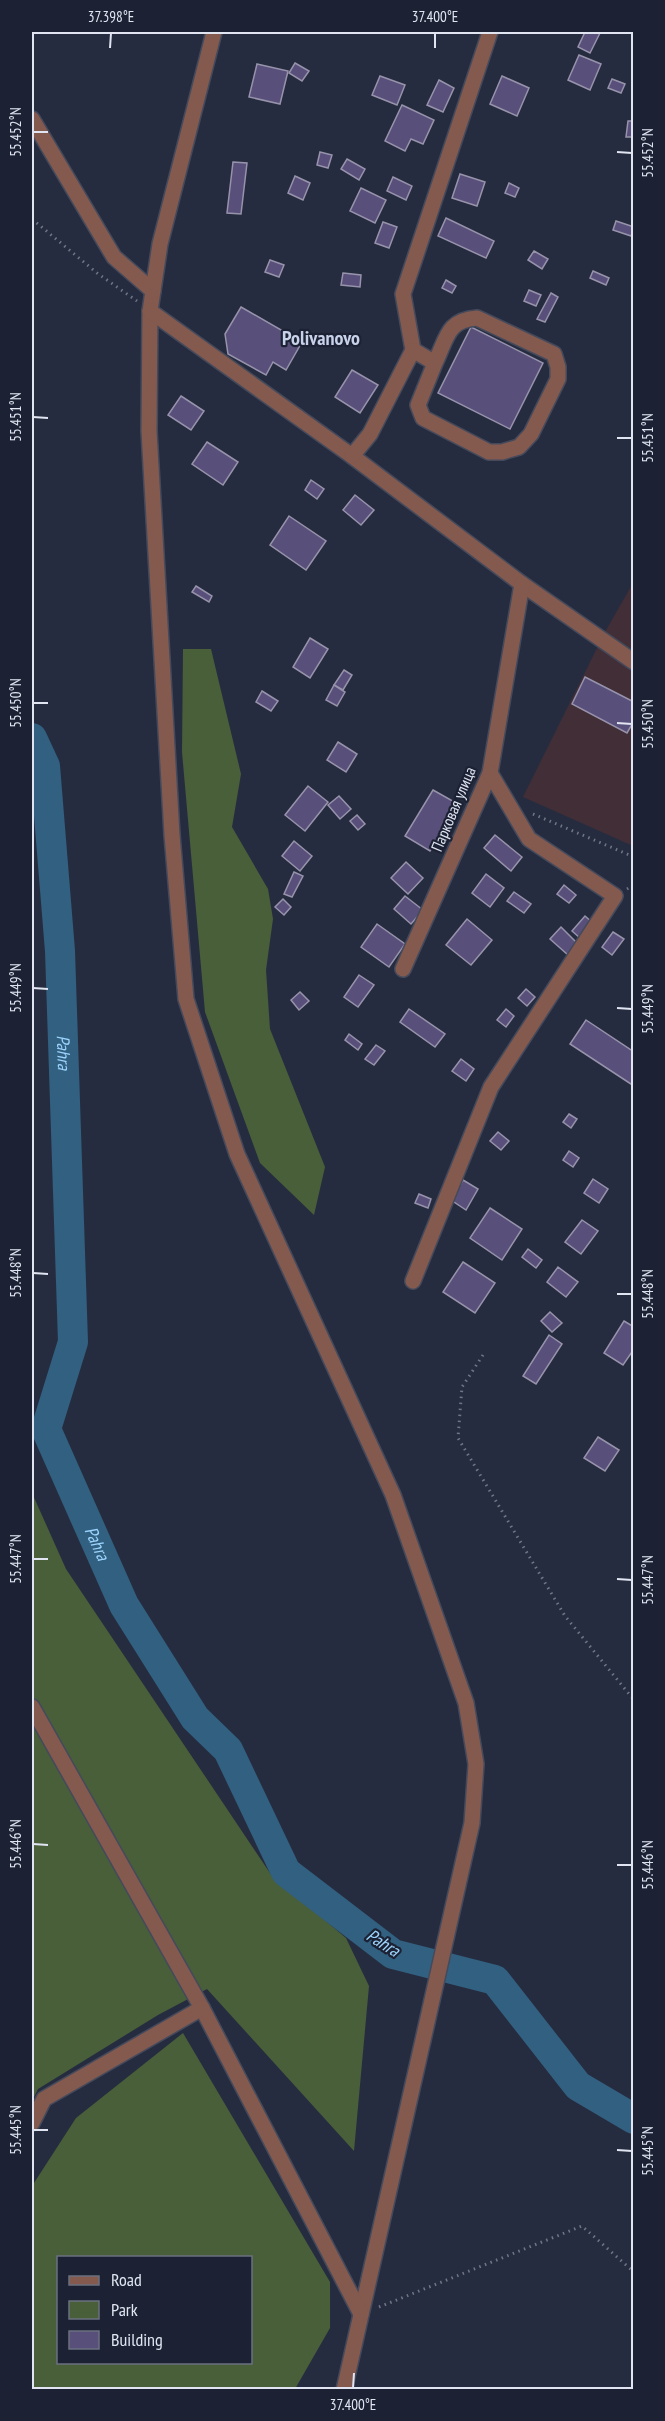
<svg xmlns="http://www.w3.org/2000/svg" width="665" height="2421" font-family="'PT Sans Narrow',sans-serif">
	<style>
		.medical { fill: #412e37 }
		.green { fill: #485f3a; fill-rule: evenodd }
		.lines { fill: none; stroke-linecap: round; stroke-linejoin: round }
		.river { stroke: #326080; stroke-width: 30 }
		.building { fill: #594f7b; stroke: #9793ab; stroke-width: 1.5 }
		.minor-casing { stroke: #444a5c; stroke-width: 18 }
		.path { stroke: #707686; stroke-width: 3; stroke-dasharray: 1.5 4.5; stroke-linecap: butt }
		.minor { stroke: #84594e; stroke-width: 15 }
		.ticks { fill: none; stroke: #e1e5f2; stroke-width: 2 }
		.labels { text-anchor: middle; stroke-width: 4.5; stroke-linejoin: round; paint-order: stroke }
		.street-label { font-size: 16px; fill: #e1e5f2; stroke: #1c2234 }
		.water-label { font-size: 18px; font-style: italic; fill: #9bd3fc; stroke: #1c2234 }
		.quarter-label { font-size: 20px; font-weight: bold; fill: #c7d1e9; stroke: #1c2234 }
		.neatline { fill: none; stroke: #e1e5f2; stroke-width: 2 }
		.ticks-label { font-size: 15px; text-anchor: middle; fill: #e1e5f2 }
	</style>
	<rect width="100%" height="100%" fill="#262c3f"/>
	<path class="medical" d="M633 583V846L523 797 605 632Z"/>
	<g class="green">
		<path d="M183 649H211L241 774 232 827 268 889 273 919 266 970 270 1029 325 1167 314 1215 260 1163 205 1012 182 752Z"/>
		<path d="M32 1493 66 1569 272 1876 346 1938 369 1986 354 2151 207 1989 158 2015 38 2089 32 2101Z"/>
		<path d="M183 2033 330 2282V2328L295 2389H32V2186L76 2118ZM58 2258H250V2362H58Z"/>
	</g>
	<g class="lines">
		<path class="river" id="s1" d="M32 738 45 766 60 951 73 1342 46 1429 124 1605 195 1718 228 1750 286 1872 393 1954 495 1980 578 2086 634 2119"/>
	</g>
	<g class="building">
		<path d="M585 32 600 33 590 53 578 47Z"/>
		<path d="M579 55 601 64 590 90 568 80Z"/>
		<path d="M295 63 309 71 302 81 289 73Z"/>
		<path d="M257 64 288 71 280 104 249 97Z"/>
		<path d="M380 76 405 85 397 105 372 95Z"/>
		<path d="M502 76 529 88 517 116 490 104Z"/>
		<path d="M612 79 625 84 621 93 608 88Z"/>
		<path d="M439 80 454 88 443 112 427 105Z"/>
		<path d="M402 105 434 120 423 144 411 139 405 151 385 141Z"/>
		<path d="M628 121H634L632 137H626Z"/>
		<path d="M320 152 332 155 328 168 317 165Z"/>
		<path d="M347 159 365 169 359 180 341 169Z"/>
		<path d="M233 162 247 163 241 214 227 213Z"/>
		<path d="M460 174 485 182 477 206 452 198Z"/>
		<path d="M295 176 310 183 303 200 288 193Z"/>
		<path d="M393 177 412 186 406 200 387 191Z"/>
		<path d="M509 183 519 188 515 197 505 193Z"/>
		<path d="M361 188 386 200 375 223 350 211Z"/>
		<path d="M446 218 494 241 486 258 438 236Z"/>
		<path d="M616 221 634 227 631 236 613 230Z"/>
		<path d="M383 222 397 227 389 248 375 243Z"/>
		<path d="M534 251 548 259 542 269 528 260Z"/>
		<path d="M270 260 284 265 279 277 265 272Z"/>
		<path d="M593 271 609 278 606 285 590 278Z"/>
		<path d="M343 273 361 275 360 287 341 285Z"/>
		<path d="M446 280 456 286 452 293 442 288Z"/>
		<path d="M529 290 541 295 536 306 524 301Z"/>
		<path d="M551 293 558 297 545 322 537 319Z"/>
		<path d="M241 307 302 342 286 370 273 362 266 375 228 354 225 334Z"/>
		<path d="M471 327 543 363 510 429 438 393Z"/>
		<path d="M352 370 378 385 360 413 335 397Z"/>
		<path d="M181 396 204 411 191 430 168 415Z"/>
		<path d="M207 442 238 462 223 485 192 464Z"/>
		<path d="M311 480 324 489 317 499 305 490Z"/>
		<path d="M355 495 374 510 361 525 343 510Z"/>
		<path d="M289 516 326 541 306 570 270 545Z"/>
		<path d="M196 586 212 596 209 602 192 592Z"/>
		<path d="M310 638 328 649 310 678 293 667Z"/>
		<path d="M344 670 352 675 343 690 334 685Z"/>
		<path d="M585 677 634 702V721L627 733 572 704Z"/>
		<path d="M334 685 345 692 337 706 326 700Z"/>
		<path d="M262 691 278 701 271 711 256 702Z"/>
		<path d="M338 742 357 754 346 772 327 760Z"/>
		<path d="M308 786 328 802 305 831 285 815Z"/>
		<path d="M433 790 458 804 430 851 405 836Z"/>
		<path d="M339 796 351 809 340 819 328 805Z"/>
		<path d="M357 815 365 824 358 830 350 821Z"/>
		<path d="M495 835 522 857 511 871 484 848Z"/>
		<path d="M294 841 312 856 300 871 282 856Z"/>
		<path d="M406 862 423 878 408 894 391 878Z"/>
		<path d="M294 872 303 876 292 897 284 894Z"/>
		<path d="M486 874 504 888 490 907 472 893Z"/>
		<path d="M564 885 576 895 569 903 557 894Z"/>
		<path d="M514 892 531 904 524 913 507 901Z"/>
		<path d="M405 896 423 910 411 924 394 909Z"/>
		<path d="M283 899 291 907 284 915 275 907Z"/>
		<path d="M585 916 593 923 580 938 572 931Z"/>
		<path d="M467 919 492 940 471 965 446 945Z"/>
		<path d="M377 924 405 944 389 967 361 947Z"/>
		<path d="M561 927 578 944 568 955 550 939Z"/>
		<path d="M613 932 624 939 612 955 602 947Z"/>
		<path d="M359 975 374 985 358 1007 344 997Z"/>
		<path d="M526 989 535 997 527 1006 518 998Z"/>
		<path d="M300 992 309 1001 299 1010 291 1000Z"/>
		<path d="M409 1009 445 1034 435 1047 400 1022Z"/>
		<path d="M506 1009 514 1016 506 1027 497 1020Z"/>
		<path d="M586 1020 634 1052V1086L570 1044Z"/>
		<path d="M349 1034 362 1044 358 1050 345 1040Z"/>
		<path d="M376 1045 385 1051 374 1065 365 1059Z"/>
		<path d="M461 1059 474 1069 466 1081 452 1071Z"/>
		<path d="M569 1114 577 1119 571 1128 563 1122Z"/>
		<path d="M498 1132 509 1141 501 1150 490 1141Z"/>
		<path d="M569 1151 579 1158 573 1167 563 1160Z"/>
		<path d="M593 1179 608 1189 599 1203 584 1193Z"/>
		<path d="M463 1180 478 1189 466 1210 451 1200Z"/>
		<path d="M419 1194 431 1199 428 1208 415 1203Z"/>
		<path d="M490 1208 522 1229 502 1260 470 1238Z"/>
		<path d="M582 1220 598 1231 581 1254 565 1242Z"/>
		<path d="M528 1249 542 1260 536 1268 522 1257Z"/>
		<path d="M463 1262 495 1283 475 1313 443 1292Z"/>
		<path d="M558 1267 578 1282 566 1297 547 1282Z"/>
		<path d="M550 1312 562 1323 552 1332 541 1321Z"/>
		<path d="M624 1321 634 1327V1349L623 1365 604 1353Z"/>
		<path d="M549 1335 562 1344 536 1384 523 1376Z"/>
		<path d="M598 1437 619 1450 605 1471 584 1458Z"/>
	</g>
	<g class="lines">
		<g class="minor-casing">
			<g id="minor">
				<path d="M214 32 160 244 150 311 149 431 172 835 186 999 237 1154 393 1495 466 1703 476 1764 472 1823 344 2390"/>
				<path d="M32 119 114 257 153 291"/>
				<path d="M150 311 352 456 522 584 634 662"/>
				<path d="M413 350 403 294 490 32"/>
				<path d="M352 456 370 434 413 350 435 363 418 405 423 418 489 452H502L519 447 531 434 558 379V367L554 354 477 318C447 320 447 338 435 363"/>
				<path d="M403 969 490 773 522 584"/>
				<path d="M413 1281 491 1087 615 896 529 839 490 773"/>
				<path d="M32 1707 202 2008 361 2314"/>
				<path d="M32 2123 44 2099 202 2008"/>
			</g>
		</g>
		<g class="path">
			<path d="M32 219 97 273 137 301"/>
			<path d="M533 814 634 857"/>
			<path d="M627 889 634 885"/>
			<path d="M483 1355 462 1387 458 1438 565 1616 634 1700"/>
			<path d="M379 2307 582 2226 634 2272"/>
		</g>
		<use href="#minor" class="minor"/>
	</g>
	<path class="ticks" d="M110 48 111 33M435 48V33M33 132H48M617 152 632 153M33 417 48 418M617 438H632M33 703H48M617 723 632 724M33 988 48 989M617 1008 632 1009M33 1273 48 1274M617 1294H632M33 1559H48M617 1579 632 1580M33 1844 48 1845M617 1865H632M33 2130H48M617 2150 632 2151M353 2388 354 2373"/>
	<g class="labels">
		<g class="street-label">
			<text transform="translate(453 809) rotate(-67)" y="6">Парковая улица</text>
		</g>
		<g class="water-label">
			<text dy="6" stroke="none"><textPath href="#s1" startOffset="318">Pahra</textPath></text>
			<text dy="6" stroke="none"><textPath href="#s1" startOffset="824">Pahra</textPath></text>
			<text transform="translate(383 1943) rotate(32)" y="6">Pahra</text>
		</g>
		<g class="quarter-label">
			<text x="321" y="345">Polivanovo</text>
		</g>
	</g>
	<rect width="665" height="2421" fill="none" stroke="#1c2234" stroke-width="66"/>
	<rect x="57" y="2256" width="195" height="108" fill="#1c2234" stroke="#6b7080" stroke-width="1.5"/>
	<rect x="69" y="2276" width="30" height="9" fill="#84594e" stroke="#6b7080" stroke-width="1.5"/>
	<text x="111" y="2286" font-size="18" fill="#e1e5f2">Road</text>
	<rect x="69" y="2301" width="30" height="18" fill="#485f3a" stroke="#6b7080" stroke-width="1.5"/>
	<text x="111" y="2316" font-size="18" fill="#e1e5f2">Park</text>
	<rect x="69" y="2331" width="30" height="18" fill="#594f7b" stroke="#6b7080" stroke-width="1.5"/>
	<text x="111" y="2346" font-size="18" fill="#e1e5f2">Building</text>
	<rect x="33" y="33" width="599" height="2355" class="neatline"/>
	<g class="ticks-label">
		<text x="111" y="22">37.398°E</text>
		<text x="435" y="22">37.400°E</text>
		<text transform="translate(16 132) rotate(-90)" y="5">55.452°N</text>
		<text transform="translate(648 153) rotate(-90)" y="5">55.452°N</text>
		<text transform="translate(16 417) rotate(-90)" y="5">55.451°N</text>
		<text transform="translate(648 438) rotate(-90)" y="5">55.451°N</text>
		<text transform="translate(16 703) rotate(-90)" y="5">55.450°N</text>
		<text transform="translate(648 724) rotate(-90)" y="5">55.450°N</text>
		<text transform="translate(16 988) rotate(-90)" y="5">55.449°N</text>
		<text transform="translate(648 1009) rotate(-90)" y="5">55.449°N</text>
		<text transform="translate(16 1273) rotate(-90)" y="5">55.448°N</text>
		<text transform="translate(648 1294) rotate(-90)" y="5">55.448°N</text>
		<text transform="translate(16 1559) rotate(-90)" y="5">55.447°N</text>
		<text transform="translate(648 1580) rotate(-90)" y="5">55.447°N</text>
		<text transform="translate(16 1844) rotate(-90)" y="5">55.446°N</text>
		<text transform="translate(648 1865) rotate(-90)" y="5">55.446°N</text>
		<text transform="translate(16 2130) rotate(-90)" y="5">55.445°N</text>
		<text transform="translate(648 2151) rotate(-90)" y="5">55.445°N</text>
		<text x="353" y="2410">37.400°E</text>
	</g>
</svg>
